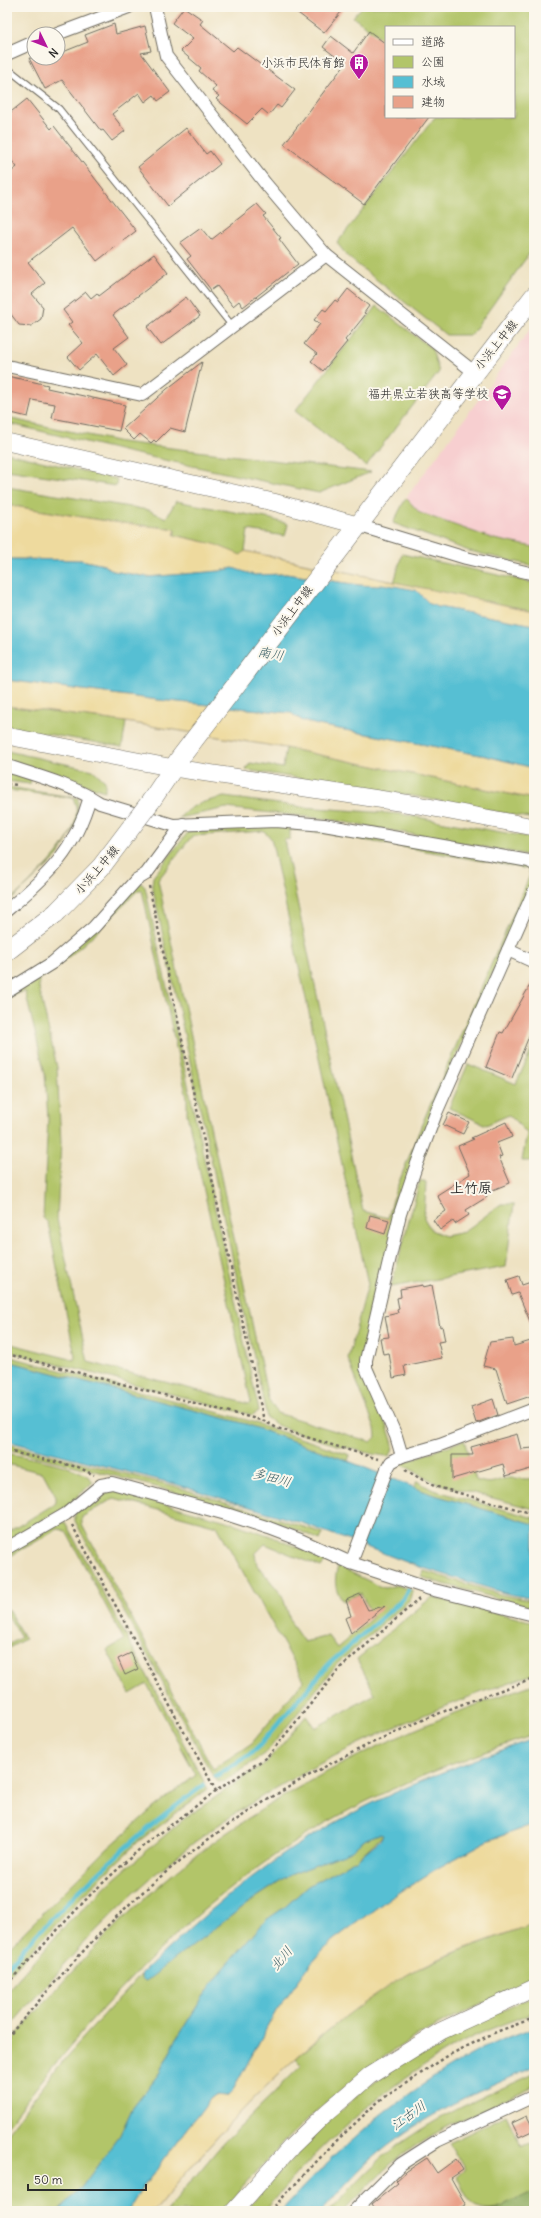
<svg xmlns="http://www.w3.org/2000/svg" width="541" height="2218" font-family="Delius,'Klee One',sans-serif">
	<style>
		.built { fill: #f7cfd0 }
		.green { fill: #b2c569; stroke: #6e784a; fill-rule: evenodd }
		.forest { fill: #8daa5d; stroke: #5c6a44 }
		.sand { fill: #eeda9e; stroke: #8c8264 }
		.water { fill: #56bfd3; stroke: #40757f }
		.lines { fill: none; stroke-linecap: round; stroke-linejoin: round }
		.stream { stroke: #56bfd3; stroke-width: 4.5 }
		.building { fill: #e9a189 }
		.lane-casing { stroke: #6f6b60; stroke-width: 8 }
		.street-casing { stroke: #6f6b60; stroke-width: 14 }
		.secondary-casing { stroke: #6f6b60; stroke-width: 18 }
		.primary-casing { stroke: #6f6b60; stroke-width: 20 }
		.path { stroke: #6f6b60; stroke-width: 2.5; stroke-dasharray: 3 3; stroke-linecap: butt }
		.lane { stroke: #fff; stroke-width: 6 }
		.street { stroke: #fff; stroke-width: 12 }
		.secondary { stroke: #fff; stroke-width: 17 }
		.primary { stroke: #fff; stroke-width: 19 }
		.primary-bridge-casing { stroke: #6f6b60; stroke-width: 20; stroke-linecap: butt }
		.primary-bridge { stroke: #fff; stroke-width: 19 }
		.labels { text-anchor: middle; stroke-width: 4; stroke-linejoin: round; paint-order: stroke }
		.poi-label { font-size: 12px; fill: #2b2b2b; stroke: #fbf7ec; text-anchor: end }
		.street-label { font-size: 12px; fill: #2b2b2b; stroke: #fbf7ec }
		.water-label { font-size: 13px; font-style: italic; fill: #3a5f66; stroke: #fbf7ec }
		.quarter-label { font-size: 14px; font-weight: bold; fill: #2b2b2b; stroke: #fbf7ec }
	</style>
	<rect width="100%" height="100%" fill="#fbf7ec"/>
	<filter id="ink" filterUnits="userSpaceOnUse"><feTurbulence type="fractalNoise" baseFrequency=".025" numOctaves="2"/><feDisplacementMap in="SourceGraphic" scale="8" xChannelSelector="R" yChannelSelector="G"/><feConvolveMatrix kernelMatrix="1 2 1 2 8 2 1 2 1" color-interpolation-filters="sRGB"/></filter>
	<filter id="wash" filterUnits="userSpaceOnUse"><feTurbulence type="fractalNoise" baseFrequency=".012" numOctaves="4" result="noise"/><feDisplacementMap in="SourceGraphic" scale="16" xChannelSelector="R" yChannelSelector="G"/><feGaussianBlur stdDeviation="0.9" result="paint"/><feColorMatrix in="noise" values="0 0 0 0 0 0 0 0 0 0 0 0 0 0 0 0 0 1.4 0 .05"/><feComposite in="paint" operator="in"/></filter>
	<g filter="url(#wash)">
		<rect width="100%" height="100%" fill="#eee2c2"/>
		<path class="built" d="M534 324V547L494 539 420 513 406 498Z"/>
		<g class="green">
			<path d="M362 7H534V247L471 335H446L348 257 337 243 435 117H514V27H386V42L353 17Z"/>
			<path d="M377 306 432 349 439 372 366 466 295 411Z"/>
			<path d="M7 418 121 442 371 472 319 493 127 452 7 423Z"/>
			<path d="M7 453 117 479 116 486 7 470Z"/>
			<path d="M7 487 148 510 166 518 176 501 271 519 288 524 285 536 248 530 245 551 241 556 205 542 174 535 176 529 113 522 7 505Z"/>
			<path d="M406 498 420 513 494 539 534 547V566L469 551 393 523Z"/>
			<path d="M402 554 534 583V611L394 583Z"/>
			<path d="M7 706 126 722 122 747 7 727Z"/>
			<path d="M286 748 534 799V819L419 797 246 770 250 763 283 768Z"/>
			<path d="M7 751 93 770 105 781V791L7 761Z"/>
			<path d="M7 772 31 779 30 784 7 781Z"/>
			<path d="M7 787 78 798V821L58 856 7 904C9 898 18 894 22 890 43 870 89 829 73 798L7 790Z"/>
			<path d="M224 797 303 807 400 814 534 838V856L327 819 226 808 179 818C193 803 204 802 224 797Z"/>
			<path d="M276 826 323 830 530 866 534 870V879L432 1111 363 1350 393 1444 392 1452 389 1456C374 1457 293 1433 277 1425 273 1423 270 1420 267 1418L152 885 153 877 189 831ZM290 830 324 833 528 869 530 875 422 1124 395 1192 388 1218 363 1211 284 840 290 839ZM263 831 271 838 368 1284 348 1359 375 1428 376 1437 371 1442 277 1413 268 1398 158 880 192 836Z"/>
			<path d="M141 883 145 887 259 1411 252 1415 7 1351V1343L74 1360 75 1356 48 1223 43 1218 48 1119 45 1074 25 991 7 998V996ZM138 890H142L187 1098V1114L251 1402 249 1404 88 1362 57 1219 61 1142 57 1067 39 988V979C76 954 107 923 138 890Z"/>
			<path d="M534 1044V1161H522L527 1133 509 1115 486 1125 449 1108 468 1064 516 1084Z"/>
			<path d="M420 1180 426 1183 424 1218 431 1230 445 1236 464 1232 501 1204H514L506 1267 391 1287Z"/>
			<path d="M7 1356 250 1421 350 1455 348 1461 246 1424 7 1361Z"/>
			<path d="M464 1440 476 1480C496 1487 495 1478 512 1478 520 1478 526 1480 534 1478V1509L436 1483 403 1465 402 1463Z"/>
			<path d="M7 1444 174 1486 323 1533 320 1540C282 1522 242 1511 202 1500 137 1481 72 1465 7 1449Z"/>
			<path d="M7 1453C27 1458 83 1465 93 1482L66 1507 7 1541V1533L56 1503V1497L43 1473 7 1464Z"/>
			<path d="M417 1481 433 1490 534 1518V1524L431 1494 414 1488Z"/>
			<path d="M115 1490 223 1520 268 1535 327 1560 321 1567 265 1544 255 1554 257 1565 282 1595 292 1625 304 1642 328 1636 337 1648 373 1617 361 1593 343 1601C334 1589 334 1580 338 1566L381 1587 385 1588 397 1585 413 1591 411 1599 337 1664 265 1754 224 1781 218 1782 212 1774 75 1521V1513L104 1491ZM114 1498 217 1526 304 1680 252 1743 213 1769 82 1525V1517Z"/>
			<path d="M65 1522 208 1789 139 1841 89 1889 7 1977V1949L105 1851 152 1809 196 1775 147 1684 130 1694 107 1650 124 1640 67 1533 63 1530 58 1529 7 1558V1553L60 1523Z"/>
			<path d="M424 1571 502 1595 534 1601V1608L436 1582 422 1577Z"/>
			<path d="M432 1597 534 1622V1674C401 1718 261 1782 154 1875 101 1922 53 1976 7 2030V1991L68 1923 114 1879 184 1819 269 1760 306 1716 315 1728 375 1694 357 1659Z"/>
			<path d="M7 1608 25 1639 7 1649V1646L21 1637 7 1614Z"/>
			<path d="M534 1684V1735C477 1754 420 1775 365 1802 220 1874 102 1997 7 2126V2046C56 1989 105 1932 162 1883 268 1791 402 1729 534 1684Z"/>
			<path d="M379 1834 383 1835 356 1860 308 1886 285 1907 266 1920 232 1959 216 1978 201 2000 177 2038 160 2072 132 2109 120 2135 81 2188 59 2211H7V2133L66 2057 141 1974 142 1979 193 1945 248 1903 290 1875 348 1852 366 1839Z"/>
			<path d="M534 1923V1981C494 1999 452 2016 414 2038 338 2082 279 2145 222 2211H166L224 2142 302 2065 296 2058C328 2032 360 2001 397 1980 440 1956 488 1941 534 1923Z"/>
			<path d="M534 1996V2012C510 2022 484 2030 461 2043 384 2085 321 2144 264 2211H245C291 2159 338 2105 396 2067 440 2039 487 2018 534 1996Z"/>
			<path d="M534 2074V2086C497 2103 459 2119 424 2140 394 2159 369 2185 344 2211H329C347 2193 364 2173 383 2157 427 2120 482 2097 534 2074Z"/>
			<path d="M506 2115 521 2146 529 2142 534 2150V2191C518 2199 490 2218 473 2204 466 2198 462 2186 457 2177L465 2170 449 2143Z"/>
		</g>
		<path class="forest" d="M534 2191V2211H480L497 2209Z"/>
		<g class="sand">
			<path d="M7 505 113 522 176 529 174 535 214 544 241 555 245 551 534 611V625L438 607 430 604 416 590 359 585 286 574 254 575 227 569 221 571 148 577 113 571 104 565 81 560 7 559Z"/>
			<path d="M7 680 159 700 291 713 303 721 318 725 486 756 534 768V799L286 748 126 722 7 706Z"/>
			<path d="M534 1824V1923C488 1941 437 1955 395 1982 305 2038 220 2129 155 2211H128L144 2185 210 2099 215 2095 227 2096 233 2090 276 2011 309 1966 332 1941 383 1903 436 1869 487 1841Z"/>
		</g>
		<g class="water">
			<path d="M7 559 81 560 104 565 113 571 148 577 220 571 233 568 254 575 286 574 359 585 378 586 382 584 416 590 430 604 438 607 534 625V768L486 756 318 725 303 721 291 713 159 700 7 680Z"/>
			<path d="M7 1361 246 1424 348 1461 431 1494 534 1524V1599L504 1593 417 1566 305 1524 175 1484 7 1441Z"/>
			<path d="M534 1739V1824L487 1841 436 1869 383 1903 332 1941 309 1966 276 2011 233 2090 227 2096 215 2095 210 2099 144 2185 128 2211H59L81 2188 120 2135 132 2109 160 2072 177 2038 201 2000 216 1978 232 1959 266 1920 285 1907 308 1886 356 1860 380 1840 383 1835 379 1834 366 1839 349 1852 290 1875 248 1903 146 1981 142 1979 141 1974C188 1929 235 1887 290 1850 364 1801 450 1767 534 1739Z"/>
			<path d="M534 2027V2067C480 2091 425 2114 379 2152 358 2169 340 2191 321 2211H281C340 2145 400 2094 478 2051 496 2041 516 2035 534 2027Z"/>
		</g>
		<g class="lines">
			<g class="stream">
				<path d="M216 1776 248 1756 260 1745 329 1664 403 1599 408 1590"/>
				<path d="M7 1967C67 1899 131 1838 204 1785"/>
			</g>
		</g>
		<g id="blocks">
			<g class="building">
				<path d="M184 7 203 20 200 24 233 51 237 47 295 90 281 108 277 105 269 115 262 109 247 124 216 99 219 96 212 91 216 86 199 71 201 68 181 51 193 39 172 23Z"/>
				<path d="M290 7H345L324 33Z"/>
				<path d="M114 24 116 34 145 26 151 51 141 53 170 92 158 101 154 95 145 102 139 93 112 114 125 131 112 141 103 130 101 131 62 80 45 89 29 58H58V54L88 42 85 35Z"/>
				<path d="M369 31 386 44V117H429L364 204 284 144 345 64 323 47 331 36 353 53Z"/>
				<path d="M27 99 51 129 54 126 136 231 97 261 72 228 28 262 45 283 32 294 43 307 41 319 31 326 19 325 7 309V175L17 167 7 155V115Z"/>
				<path d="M186 128 206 154 210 151 220 164 168 206 138 167Z"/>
				<path d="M257 204 266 214 263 216 281 238 279 239 298 264 243 307 239 301 233 306 217 286 211 290 187 259 191 256 180 243 201 228 211 240Z"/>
				<path d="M154 254 168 273 113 315 129 337 114 348 127 365 114 376 97 354 79 370 68 357 83 343 68 325 72 322 63 310 86 292 91 298 97 293 99 296Z"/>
				<path d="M348 289 369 306 364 313 366 314 345 340 347 342 323 371 311 361 317 354 304 344 320 324 314 320 323 309 326 311 335 300 338 302Z"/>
				<path d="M186 297 200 316 161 345 147 327Z"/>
				<path d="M202 362 185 432 170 428 156 442 154 440 151 443 140 434 134 440 123 429 167 389Z"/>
				<path d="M7 376 48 385 47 388 125 405 119 431 52 418 55 404 32 400 28 417 7 412Z"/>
				<path d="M534 978V1024L512 1078 486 1067 500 1032 503 1033Z"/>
				<path d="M449 1113 469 1122 463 1134 443 1125Z"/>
				<path d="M506 1122 512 1137 497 1143 502 1156 499 1157 510 1183 485 1193 487 1197 466 1210 469 1215 455 1224 453 1221 440 1230 433 1220 446 1211 437 1195 470 1174 458 1146 474 1139 471 1138Z"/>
				<path d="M370 1215 389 1220 385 1234 367 1228Z"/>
				<path d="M519 1276 522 1285 534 1281V1331L518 1293 512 1295 507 1280Z"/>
				<path d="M423 1285V1287L432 1285 440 1327 442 1326 445 1341 438 1342 442 1358 404 1366 406 1375 393 1378 389 1353 383 1354 380 1338 389 1337 385 1316 398 1313 397 1310 399 1309 397 1298 401 1297 400 1289Z"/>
				<path d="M513 1339 514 1346 534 1340V1395L507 1404 496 1369 483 1366 490 1342Z"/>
				<path d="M493 1399 498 1415 476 1423 471 1407Z"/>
				<path d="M517 1434 521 1449 534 1448V1468L506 1476 503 1464 452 1479V1455H473L471 1447Z"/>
				<path d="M360 1594 368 1610 385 1606 351 1633 345 1618 351 1616 346 1600Z"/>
				<path d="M131 1653 138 1669 125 1675 118 1659Z"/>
				<path d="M527 2116 534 2130 519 2137 512 2123Z"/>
				<path d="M427 2158 437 2173 456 2159 463 2170 451 2178 466 2205 455 2211H377L372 2204 398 2183 396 2181 407 2171Z"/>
			</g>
		</g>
	</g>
	<g filter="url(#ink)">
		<use href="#blocks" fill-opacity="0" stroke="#6f6b60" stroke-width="1"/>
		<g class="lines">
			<g class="lane-casing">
				<path id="lane" d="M7 68 59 109 233 327"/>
			</g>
			<g class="street-casing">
				<g id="street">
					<path d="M155 7 166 56 265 183 326 255 474 372"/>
					<path d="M57 34 129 7"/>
					<path d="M7 54 34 42"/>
					<path d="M7 366 142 395 326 255"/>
					<path d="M357 525 466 558 534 574"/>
					<path d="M7 766C38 776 72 785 100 803L173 825 276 821 324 825 529 861 534 864"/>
					<path d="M7 910C49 875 75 850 90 797"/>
					<path d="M508 950 534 962"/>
					<path d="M7 991 52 963 94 927 136 880 146 874 183 824"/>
					<path d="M402 1456 440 1445 534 1409"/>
					<path d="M7 1548 66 1514 101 1485 112 1483 226 1514 269 1528 298 1539 351 1563 430 1589 534 1615"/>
					<path d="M351 1563 387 1469 391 1462 402 1456 396 1436 366 1368V1360L400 1214 415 1169 436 1113 534 891"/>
					<path d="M354 2211 401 2164 437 2141 534 2096"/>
				</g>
			</g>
			<g class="secondary-casing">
				<g id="secondary">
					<path d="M7 442 273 502 357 525"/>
					<path d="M7 736 174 768 418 805 534 827"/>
					<path d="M234 2211 291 2147 324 2115 369 2076 441 2031 534 1988"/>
				</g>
			</g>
			<g class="primary-casing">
				<g id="primary">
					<path d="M151 801 180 758 534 296"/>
					<path d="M7 951 56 913"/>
				</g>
			</g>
			<g class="path">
				<path d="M7 784 19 785"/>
				<path d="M149 886 264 1421"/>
				<path d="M7 1354 264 1421 277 1428 378 1459"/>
				<path d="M7 1451 78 1467 94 1475"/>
				<path d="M405 1470 434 1486 534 1514"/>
				<path d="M72 1525 216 1791"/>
				<path d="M7 1984 93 1892 143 1846 216 1791 267 1757 341 1667 419 1599"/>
				<path d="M7 2038C55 1982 103 1925 159 1878 267 1787 400 1722 534 1679"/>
				<path d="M270 2211 333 2144 379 2101 449 2055 496 2032 534 2018"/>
			</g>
			<use href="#lane" class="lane"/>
			<use href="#street" class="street"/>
			<use href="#secondary" class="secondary"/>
			<use href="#primary" class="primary"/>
			<g class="primary-bridge-casing">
				<path id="primary-bridge" d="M56 913 101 867 151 801"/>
			</g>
			<use href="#primary-bridge" class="primary-bridge"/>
		</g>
	</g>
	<defs>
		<g id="building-pin" transform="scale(1)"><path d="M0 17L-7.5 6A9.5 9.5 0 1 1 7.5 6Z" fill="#b5179e" stroke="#fbf7ec"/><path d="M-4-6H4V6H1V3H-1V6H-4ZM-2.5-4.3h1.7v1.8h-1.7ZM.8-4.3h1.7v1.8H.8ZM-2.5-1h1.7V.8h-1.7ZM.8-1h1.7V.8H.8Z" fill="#fff"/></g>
		<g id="school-pin" transform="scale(1)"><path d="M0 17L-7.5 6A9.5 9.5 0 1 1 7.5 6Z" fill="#b5179e" stroke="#fbf7ec"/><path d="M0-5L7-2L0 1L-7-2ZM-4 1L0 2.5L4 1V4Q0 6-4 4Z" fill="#fff"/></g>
	</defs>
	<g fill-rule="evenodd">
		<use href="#building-pin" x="359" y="63"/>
		<use href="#school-pin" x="502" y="394"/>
	</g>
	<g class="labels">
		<g class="poi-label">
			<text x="345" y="67">小浜市民体育館</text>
			<text x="488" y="398">福井県立若狭高等学校</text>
		</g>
		<g class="street-label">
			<text transform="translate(496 345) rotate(-51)" y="4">小浜上中線</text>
			<text transform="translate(292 611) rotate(-53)" y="4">小浜上中線</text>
			<text transform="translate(97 870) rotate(-49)" y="4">小浜上中線</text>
		</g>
		<g class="water-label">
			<text transform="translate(271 653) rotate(10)" y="5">南川</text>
			<text transform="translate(272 1477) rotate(15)" y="5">多田川</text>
			<text transform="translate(281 1958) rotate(-50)" y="5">北川</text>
			<text transform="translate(408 2115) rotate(-36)" y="5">江古川</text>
		</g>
		<g class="quarter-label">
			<text x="471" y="1193">上竹原</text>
		</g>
	</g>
	<rect width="541" height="2218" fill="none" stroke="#fbf7ec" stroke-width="24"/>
	<rect x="385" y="26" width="130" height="92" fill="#fbf7ec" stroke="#a8a59f"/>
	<rect x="393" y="39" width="20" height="6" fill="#ffffff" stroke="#a8a59f"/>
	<text x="421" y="46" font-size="12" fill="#2b2b2b">道路</text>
	<rect x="393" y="56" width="20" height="12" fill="#b2c569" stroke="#a8a59f"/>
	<text x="421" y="66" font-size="12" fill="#2b2b2b">公園</text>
	<rect x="393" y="76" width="20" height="12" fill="#56bfd3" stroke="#a8a59f"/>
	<text x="421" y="86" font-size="12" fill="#2b2b2b">水域</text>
	<rect x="393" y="96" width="20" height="12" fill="#e9a189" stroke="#a8a59f"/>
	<text x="421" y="106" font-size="12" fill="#2b2b2b">建物</text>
	<g transform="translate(46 46) rotate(133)"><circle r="19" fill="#fbf7ec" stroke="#a8a59f"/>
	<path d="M0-3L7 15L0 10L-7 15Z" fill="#b5179e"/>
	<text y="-6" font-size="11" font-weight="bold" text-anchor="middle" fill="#2b2b2b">N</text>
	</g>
	<path d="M28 2184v6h118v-6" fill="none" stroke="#2b2b2b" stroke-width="2"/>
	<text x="34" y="2184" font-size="12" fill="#2b2b2b" stroke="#fbf7ec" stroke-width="3" paint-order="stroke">50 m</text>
</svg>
